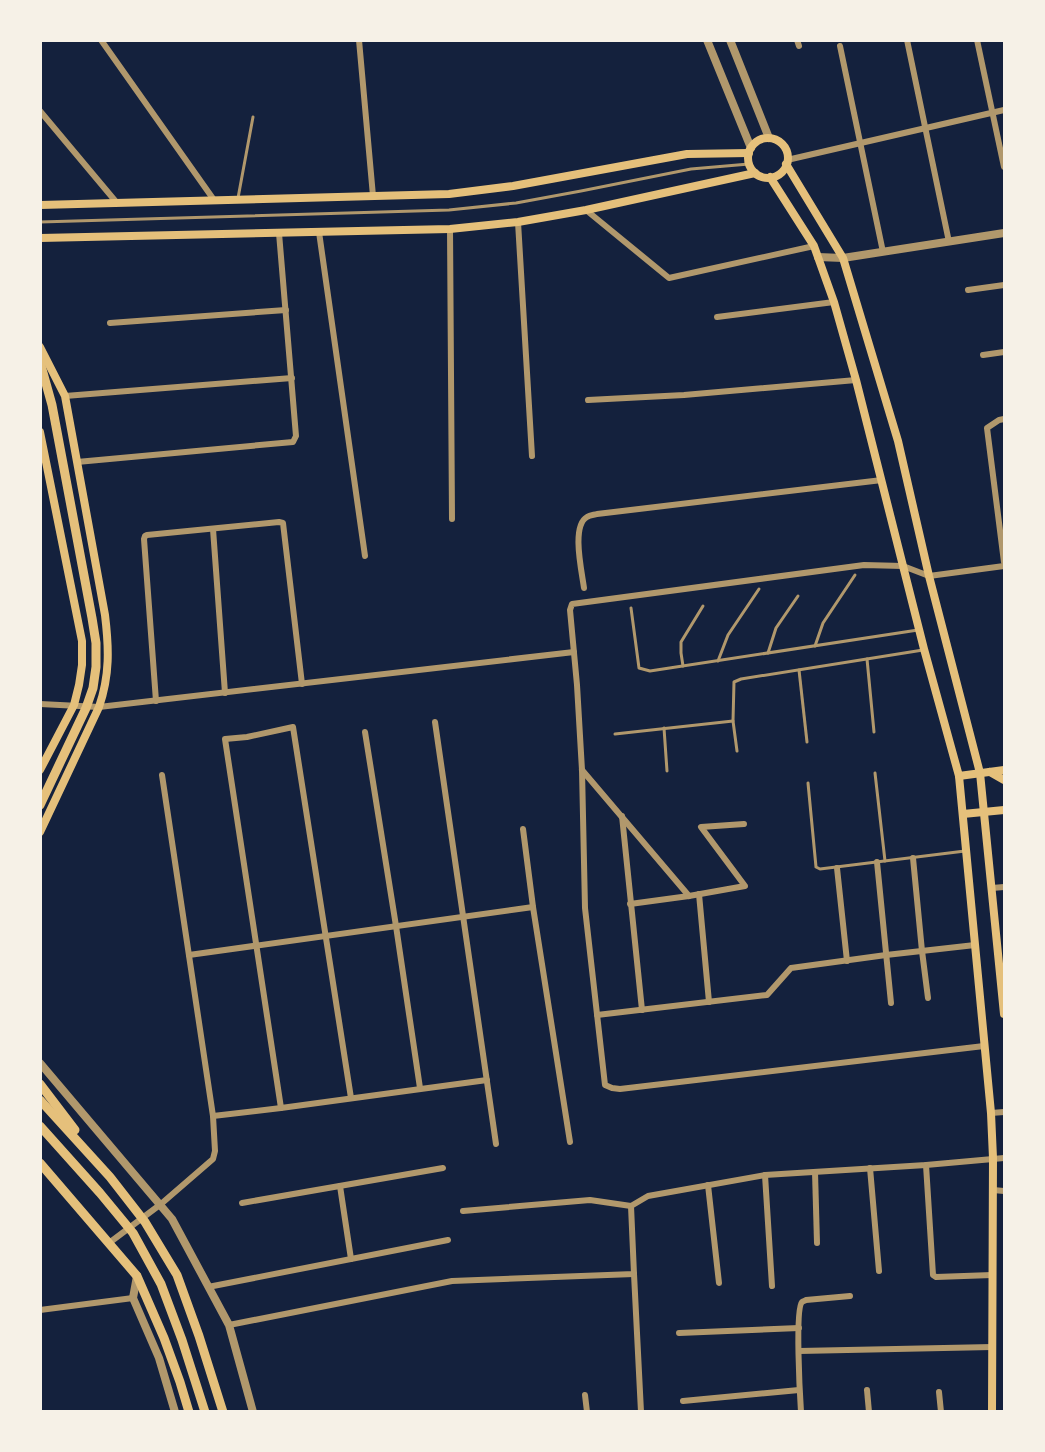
<svg xmlns="http://www.w3.org/2000/svg" width="1045" height="1452" font-family="'Nunito Sans',sans-serif">
	<style>
		.lines { fill: none; stroke-linecap: round; stroke-linejoin: round }
		.service { stroke: #b1986c; stroke-width: 3 }
		.minor { stroke: #b1986c; stroke-width: 6 }
		.tertiary { stroke: #b1986c; stroke-width: 8 }
		.secondary { stroke: #e5c07b; stroke-width: 8 }
		.primary { stroke: #e5c07b; stroke-width: 9 }
	</style>
	<rect width="100%" height="100%" fill="#14213d"/>
	<g class="lines">
		<g class="service">
			<path d="M238 198 253 117"/>
			<path d="M40 222 449 210 516 203 581 191 691 169 749 164"/>
			<path d="M631 608 639 668 650 671 918 630"/>
			<path d="M815 646 823 623 855 575"/>
			<path d="M768 653 776 628 798 596"/>
			<path d="M867 659 874 732"/>
			<path d="M718 661 728 635 759 589"/>
			<path d="M683 666 681 653V642L703 606"/>
			<path d="M799 670 807 742"/>
			<path d="M664 728 667 771"/>
			<path d="M615 734 733 721"/>
			<path d="M737 751 733 721 734 682 741 679 923 650"/>
			<path d="M875 773 885 861"/>
			<path d="M808 783 816 867 820 869 965 851"/>
		</g>
		<g class="minor">
			<path d="M101 40 214 200"/>
			<path d="M359 40 373 196"/>
			<path d="M797 40 799 46"/>
			<path d="M907 40 949 242"/>
			<path d="M977 40 1004 167"/>
			<path d="M840 46 883 252"/>
			<path d="M40 111 117 203"/>
			<path d="M787 160 1004 110"/>
			<path d="M586 210 669 278 814 246"/>
			<path d="M518 222 532 456"/>
			<path d="M450 229 452 519"/>
			<path d="M319 232 365 556"/>
			<path d="M968 290 1004 285"/>
			<path d="M717 317 834 302"/>
			<path d="M110 323 286 310"/>
			<path d="M983 355 1004 352"/>
			<path d="M65 396 292 378"/>
			<path d="M588 400 684 395 856 380"/>
			<path d="M1004 419 999 420 987 428 1004 562"/>
			<path d="M77 462 293 442 296 436 279 233"/>
			<path d="M213 529 225 693"/>
			<path d="M584 588C582 572 571 526 587 517 590 515 594 515 597 514L882 480"/>
			<path d="M156 701 144 539 145 536 147 535 279 522 283 523 302 684"/>
			<path d="M40 704 99 707 574 652"/>
			<path d="M435 722 496 1144"/>
			<path d="M365 732 396 926 420 1088"/>
			<path d="M582 770 689 896"/>
			<path d="M622 816 642 1010"/>
			<path d="M523 829 533 907 570 1142"/>
			<path d="M913 858 922 951 928 998"/>
			<path d="M877 862 891 1003"/>
			<path d="M837 868 847 961"/>
			<path d="M992 888 1004 887"/>
			<path d="M699 894 709 1002"/>
			<path d="M630 904 689 896 745 886 701 827 744 824"/>
			<path d="M189 955 533 907"/>
			<path d="M597 1015 767 995 791 968 886 955 975 945"/>
			<path d="M984 1046 620 1089 612 1088 605 1085 585 908 582 770 577 685 570 610 572 604 864 565 903 566 929 576 1004 566"/>
			<path d="M281 1108 225 739 247 737 293 727 351 1098"/>
			<path d="M991 1113 1004 1112"/>
			<path d="M213 1116 281 1108 487 1080"/>
			<path d="M926 1165 933 1275 936 1277 992 1275"/>
			<path d="M870 1168 879 1271"/>
			<path d="M815 1172 817 1243"/>
			<path d="M765 1175 772 1286"/>
			<path d="M708 1185 719 1283"/>
			<path d="M340 1186 351 1259"/>
			<path d="M993 1190 1004 1191"/>
			<path d="M242 1203 443 1168"/>
			<path d="M463 1211 590 1200 631 1206"/>
			<path d="M109 1243 161 1204 213 1159 215 1151 213 1116 162 775"/>
			<path d="M634 1274 641 1412"/>
			<path d="M208 1287 448 1240"/>
			<path d="M40 1310 133 1298"/>
			<path d="M229 1325 452 1281 634 1274 631 1206 648 1196 765 1175 926 1165 1004 1158"/>
			<path d="M679 1333 799 1328"/>
			<path d="M799 1351 992 1347"/>
			<path d="M867 1390 869 1412"/>
			<path d="M939 1392 941 1412"/>
			<path d="M585 1395 587 1412"/>
			<path d="M683 1401 799 1390"/>
			<path d="M801 1412C800 1397 795 1309 802 1302 803 1301 805 1301 806 1300L850 1296"/>
		</g>
		<g class="tertiary">
			<path d="M707 40 751 148"/>
			<path d="M730 40 769 138"/>
			<path d="M818 257 843 258 1004 233"/>
			<path d="M40 1063 172 1219 229 1325 253 1412"/>
			<path d="M137 1276 133 1298 159 1358 175 1412"/>
		</g>
		<g class="secondary">
			<circle cx="768" cy="158" r="20"/>
			<path d="M786 164 843 258 898 441 929 576 980 773 1004 1014"/>
			<path d="M770 177 814 246 834 302 856 380 924 649 959 776 991 1113 993 1158 992 1412"/>
			<path d="M40 205 449 194 513 186 687 154 749 153"/>
			<path d="M40 238 450 229 518 222 586 210 755 173"/>
			<path d="M40 347 65 396 105 615C109 648 110 675 99 707L40 832"/>
			<path d="M40 432 82 641V665L79 685 74 705 40 770"/>
			<path d="M990 772 1004 780"/>
			<path d="M959 776 1004 770"/>
			<path d="M963 814 1004 810"/>
		</g>
		<g class="primary">
			<path d="M40 362 52 405 92 618 96 643V667L93 688 86 708 40 805"/>
			<path d="M40 1084 75 1130"/>
			<path d="M40 1100 110 1177 145 1222 177 1275 199 1336 223 1412"/>
			<path d="M40 1126 100 1193 133 1233 161 1284 182 1340 205 1412"/>
			<path d="M40 1163 137 1276 164 1338 180 1382 189 1412"/>
		</g>
	</g>
	<rect width="1045" height="1452" fill="none" stroke="#f6f1e7" stroke-width="84"/>
</svg>
